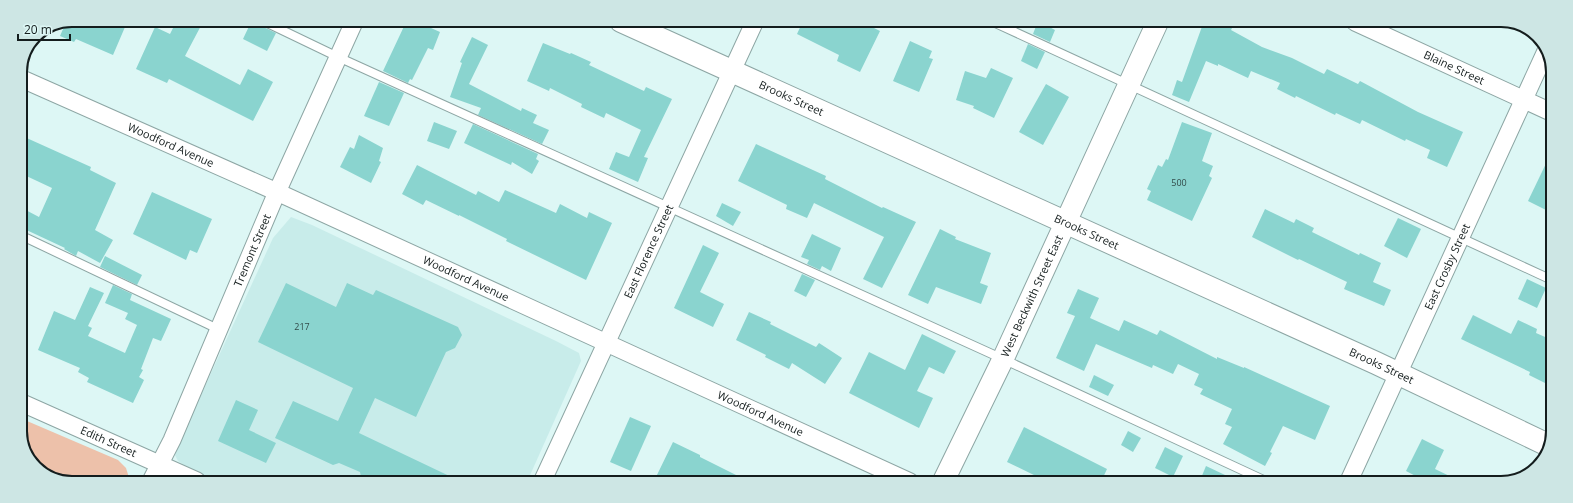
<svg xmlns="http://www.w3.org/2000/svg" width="1573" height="503" font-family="'Open Sans',sans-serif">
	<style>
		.built { fill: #c8ecea }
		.green { fill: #edc1aa }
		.building { fill: #8ad4cf }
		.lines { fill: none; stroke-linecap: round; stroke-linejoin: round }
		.service-casing { stroke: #8da6a4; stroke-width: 10 }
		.minor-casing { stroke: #8da6a4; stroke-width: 19 }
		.tertiary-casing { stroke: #8da6a4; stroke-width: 23 }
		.trunk-casing { stroke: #8da6a4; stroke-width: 24 }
		.service { stroke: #fff; stroke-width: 8 }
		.minor { stroke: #fff; stroke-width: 17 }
		.tertiary { stroke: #fff; stroke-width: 21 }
		.trunk { stroke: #fff; stroke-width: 22 }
		.labels { text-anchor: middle; stroke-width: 3; stroke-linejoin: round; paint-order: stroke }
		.number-label { font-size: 9px; fill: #324b4a }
		.street-label { font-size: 11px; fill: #141d1d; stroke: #ddf7f5 }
		.rim { fill: none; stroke: #141d1d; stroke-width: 2 }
	</style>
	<rect width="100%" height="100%" fill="#ddf7f5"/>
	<path class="built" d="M291 217 312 225 556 341 579 353 581 361 527 482 217 481 188 468 178 461 175 455 178 445 273 238Z"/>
	<path class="green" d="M20 418 118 460 126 468 130 481H58L31 463 20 435Z"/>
	<g class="building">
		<path d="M72 20H128L113 55 76 39 74 42 60 36 66 22Z"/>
		<path d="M177 20H204L185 56 240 85 248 69 273 82 253 121 169 79 167 83 136 69 155 27 170 34Z"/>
		<path d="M252 20H256L259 25 276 33 267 51 243 39Z"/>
		<path d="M407 20H413L440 32 433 50 428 48 412 80 410 79 408 83 383 71Z"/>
		<path d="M803 21H860L880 31 860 72 837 61 839 55 797 34Z"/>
		<path d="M1038 21 1055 30 1050 42 1033 34Z"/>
		<path d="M1204 21H1222L1233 26 1231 30 1262 47 1292 58 1324 74 1327 69 1358 84 1360 81 1418 112 1463 132 1447 167 1427 158 1430 150 1406 139 1405 141 1362 120 1360 124 1336 113 1335 115 1296 96 1295 98 1277 89 1280 83 1251 71 1248 78 1218 64V66L1206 61 1189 102 1172 95 1177 80 1182 82Z"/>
		<path d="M472 37 488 45 469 84 521 111 522 108 537 115 533 123 549 130 542 144 478 115 481 108 450 97 462 63 460 62Z"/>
		<path d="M910 41 932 51 929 58 933 59 919 92 893 81Z"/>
		<path d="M543 43 570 54 571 53 591 62 589 65 644 91 646 87 672 99 644 157 648 158 638 182 609 169 616 152 629 157 641 130 606 113 604 118 581 107 582 104 550 88 549 91 527 81Z"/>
		<path d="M1028 44 1045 52 1037 69 1021 61Z"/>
		<path d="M991 68 1013 78 994 118 973 108 974 106 956 100 965 71 986 78Z"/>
		<path d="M379 82 404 93 389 126 364 116Z"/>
		<path d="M1046 84 1069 97 1043 145 1019 132Z"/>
		<path d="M434 122 457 131 449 149 427 141Z"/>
		<path d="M1182 122 1212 133 1202 161 1213 166 1209 176 1212 178 1192 221 1147 200 1151 191 1147 189 1158 165 1162 167 1166 159 1168 160Z"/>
		<path d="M473 124 538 154 536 159 539 161 532 174 512 162 511 165 464 143Z"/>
		<path d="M20 135 91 167 90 170 116 183 95 230 113 240 100 263 78 251 76 256 64 249 65 248 20 227V207L39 217 52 188 20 173Z"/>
		<path d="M359 135 383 148 379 161 381 162 371 183 340 167 350 147 354 149Z"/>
		<path d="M756 144 826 176 825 179 882 208 883 207 916 222 882 288 863 279 884 237 814 203 807 218 786 209 787 205 738 181Z"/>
		<path d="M1552 151V213L1528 201Z"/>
		<path d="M417 165 476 195 478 191 499 202 505 190 556 213 560 204 587 218 589 212 612 223 586 280 506 241 507 239 459 215V216L426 200 423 205 402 194Z"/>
		<path d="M152 192 212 219 197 253 190 250 186 260 133 234Z"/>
		<path d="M722 203 741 212 733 226 716 216Z"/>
		<path d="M1265 209 1294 223 1296 219 1314 228 1312 232 1359 255 1360 253 1381 263 1373 282 1391 290 1384 306 1344 289 1347 282 1299 259 1298 260 1252 237Z"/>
		<path d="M1398 218 1421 229 1407 258 1384 246Z"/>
		<path d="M940 229 956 237 955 239 991 253 980 283 988 286 981 304 936 287 928 304 908 295Z"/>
		<path d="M812 234 841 248 831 271 822 266 820 270 807 264 809 260 801 257Z"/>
		<path d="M703 245 719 253 700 292 724 304 713 327 674 308Z"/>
		<path d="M105 256 142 275 137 285 100 267Z"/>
		<path d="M802 274 815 280 806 297 794 291Z"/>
		<path d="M1527 279 1546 288 1537 308 1518 299Z"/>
		<path d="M286 283 336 307 347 283 373 295 376 290 458 327 462 335 455 348 446 352 416 417 375 398 359 433 462 482H372L361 477 360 472 339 463 333 465 275 438 293 401 338 421 353 388 258 342Z"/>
		<path d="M113 285 132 294 130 300 171 319 161 341 153 338 141 369 143 370 139 377 144 380 133 403 87 382 89 378 78 372 80 368 38 350 54 311 75 320 90 287 104 293 88 326 92 328 88 336 125 353 137 325 125 319 128 313 105 303Z"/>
		<path d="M1078 289 1099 298 1090 318 1119 331 1124 320 1157 335 1160 330 1217 359V357L1244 368V367L1330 406 1315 440 1283 426 1270 452 1272 453 1265 466 1223 444 1232 427 1225 424 1232 409 1200 394 1203 389 1194 385 1199 374 1178 364 1173 374 1153 365 1152 368 1096 344 1084 371 1056 358 1075 316 1067 313Z"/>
		<path d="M749 312 771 322 770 324 816 347 819 343 842 358 825 384 792 363 789 369 765 357 766 355 736 340Z"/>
		<path d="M1473 315 1511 334 1518 320 1537 329 1536 333 1552 340 1551 386 1529 375 1530 372 1461 339Z"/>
		<path d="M922 334 956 351 944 374 929 367 917 391 933 398 919 428 849 393 869 352 905 370Z"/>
		<path d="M1094 375 1114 385 1108 396 1089 387Z"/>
		<path d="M236 400 258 410 249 430 276 443 266 463 218 441Z"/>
		<path d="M630 417 651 426 631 471 610 462Z"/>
		<path d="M1024 427 1107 469 1101 482H1036L1038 477 1007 462Z"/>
		<path d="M1128 431 1141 438 1133 452 1121 445Z"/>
		<path d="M1422 439 1444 450 1435 469 1464 483H1429L1406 471Z"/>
		<path d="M673 442 700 455V457L750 482H667L656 477Z"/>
		<path d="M1165 447 1183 456 1173 477 1155 468Z"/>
		<path d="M1206 466 1242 483H1199Z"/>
	</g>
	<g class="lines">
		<g class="service-casing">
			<g id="service">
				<path d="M261 20 338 57 1003 359 1270 483"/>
				<path d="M991 21 1552 280"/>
				<path d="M20 235 218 329"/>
			</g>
		</g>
		<g class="minor-casing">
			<g id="minor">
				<path id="s1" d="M1355 22 1553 113"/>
				<path id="s2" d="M20 78 277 192 910 482"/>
				<path id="s3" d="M20 402 197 481"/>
				<path id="s4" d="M151 481 172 440 277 192 355 20"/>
				<path id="s5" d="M542 482 755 21"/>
				<path id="s6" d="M1348 483 1546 51"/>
			</g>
		</g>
		<g class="tertiary-casing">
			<g id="tertiary">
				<path id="s7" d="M943 482 1003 359 1158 21"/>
			</g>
		</g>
		<g class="trunk-casing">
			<g id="trunk">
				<path id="s8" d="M621 21 1376 363 1550 446"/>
			</g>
		</g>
		<use href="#service" class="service"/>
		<use href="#minor" class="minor"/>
		<use href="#tertiary" class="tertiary"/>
		<use href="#trunk" class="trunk"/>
	</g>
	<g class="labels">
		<g class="number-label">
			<text x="1179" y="186">500</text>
			<text x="302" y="330">217</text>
		</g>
		<g class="street-label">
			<text dy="4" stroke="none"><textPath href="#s1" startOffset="109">Blaine Street</textPath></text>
			<text dy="4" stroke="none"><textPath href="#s8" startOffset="187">Brooks Street</textPath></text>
			<text dy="4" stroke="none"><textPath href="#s2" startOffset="165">Woodford Avenue</textPath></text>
			<text dy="4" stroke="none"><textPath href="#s8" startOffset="511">Brooks Street</textPath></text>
			<text dy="4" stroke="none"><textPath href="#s4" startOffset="252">Tremont Street</textPath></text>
			<text dy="4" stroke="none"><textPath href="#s5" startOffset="254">East Florence Street</textPath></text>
			<text dy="4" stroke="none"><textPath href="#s6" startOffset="238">East Crosby Street</textPath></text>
			<text dy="4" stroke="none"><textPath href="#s2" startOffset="489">Woodford Avenue</textPath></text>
			<text dy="4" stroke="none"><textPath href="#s7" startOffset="206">West Beckwith Street East</textPath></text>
			<text dy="4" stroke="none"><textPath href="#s8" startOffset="835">Brooks Street</textPath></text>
			<text dy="4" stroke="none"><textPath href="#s2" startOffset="813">Woodford Avenue</textPath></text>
			<text dy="4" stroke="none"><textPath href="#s3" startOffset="97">Edith Street</textPath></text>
		</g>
	</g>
	<path d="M0 0H1573V503H0ZM72 27H1501A45 45 0 0 1 1546 72V431A45 45 0 0 1 1501 476H72A45 45 0 0 1 27 431V72A45 45 0 0 1 72 27Z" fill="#cde6e4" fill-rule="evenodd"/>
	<path class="rim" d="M72 27H1501A45 45 0 0 1 1546 72V431A45 45 0 0 1 1501 476H72A45 45 0 0 1 27 431V72A45 45 0 0 1 72 27Z"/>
	<path d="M18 34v6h52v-6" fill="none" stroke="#141d1d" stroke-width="2"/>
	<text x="24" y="34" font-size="12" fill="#141d1d" stroke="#ddf7f5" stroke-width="3" paint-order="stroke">20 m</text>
</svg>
